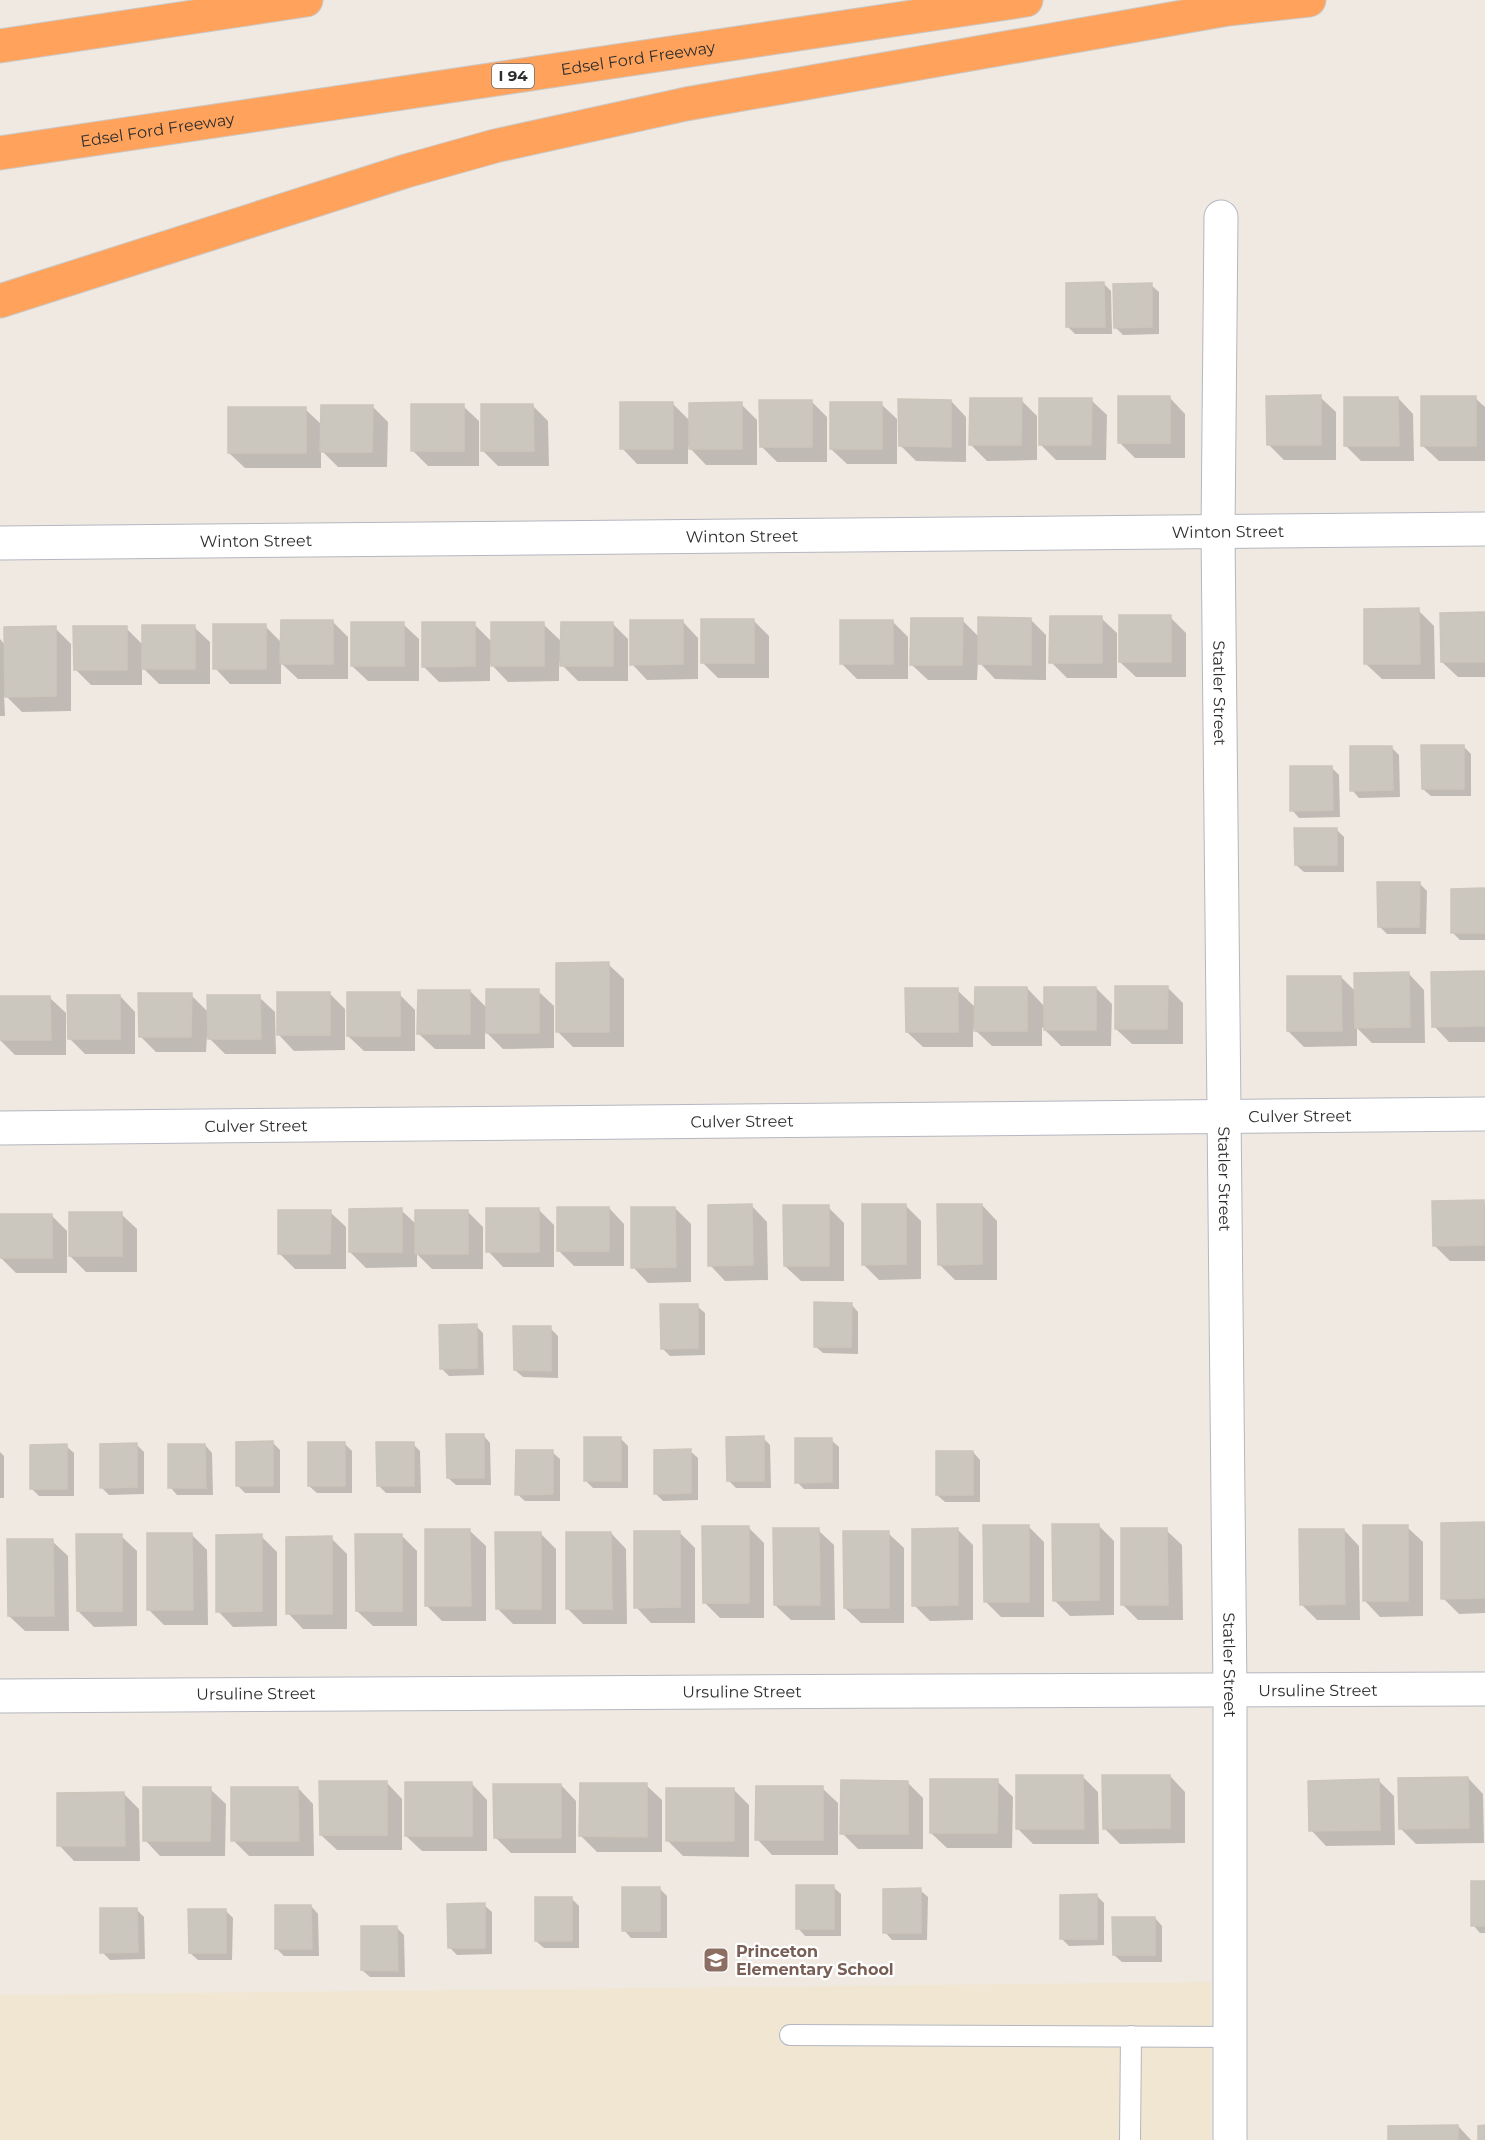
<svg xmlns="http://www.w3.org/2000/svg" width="1485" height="2140" font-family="Montserrat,sans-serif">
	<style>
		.education { fill: #f0e6d1 }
		.shadow { fill: #0003 }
		.building { fill: #cbc7bf; stroke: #cbc5ba; stroke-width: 1.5 }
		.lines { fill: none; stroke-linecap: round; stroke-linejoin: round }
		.service-casing { stroke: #b4b7c1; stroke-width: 22 }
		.minor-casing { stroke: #b4b7c1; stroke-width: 35 }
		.motorway-casing { stroke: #c9c9c9; stroke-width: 35 }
		.service { stroke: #fff; stroke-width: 20 }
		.minor { stroke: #fff; stroke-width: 33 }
		.motorway { stroke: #ffa35c; stroke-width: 33 }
		.labels { text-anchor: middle; stroke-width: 4.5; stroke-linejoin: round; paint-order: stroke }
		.shield { fill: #fff; stroke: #6d6d6d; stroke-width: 1.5 }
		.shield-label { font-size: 15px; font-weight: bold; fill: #2e2e2e }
		.street-label { font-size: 16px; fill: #2e2e2e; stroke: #fff }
		.education-label { font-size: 16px; font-weight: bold; fill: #785e54; stroke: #fff; text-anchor: start }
	</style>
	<rect width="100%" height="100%" fill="#efe9e1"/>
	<path class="education" d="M1211 1982V2140H0V1995Z"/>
	<g class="shadow">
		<path d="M1104 284 1111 291 1112 334H1075L1068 327Z"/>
		<path d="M1151 285 1159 292V334L1123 335 1115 327Z"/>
		<path d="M1320 397 1336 412V460H1284L1268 444Z"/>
		<path d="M1170 398 1185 414V458H1135L1120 443Z"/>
		<path d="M1398 398 1413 414 1414 461H1361L1346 446Z"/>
		<path d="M1475 398 1485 407V461H1439L1423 446Z"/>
		<path d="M1021 400 1037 416V460L987 461 971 445Z"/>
		<path d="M1091 400 1107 415 1106 460H1056L1041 445Z"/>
		<path d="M811 401 827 417V462H777L761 446Z"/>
		<path d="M951 401 966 417V462L916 461 900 445Z"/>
		<path d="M672 403 691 422 741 404 757 420V465H706L688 446V464H637L622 448Z"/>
		<path d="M881 404 897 419V464H847L831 449Z"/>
		<path d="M372 406 388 422 387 467H338L321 450V468H245L229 453 305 409 322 425Z"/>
		<path d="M463 406 479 421V466H428L413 451Z"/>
		<path d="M533 406 548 421 549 466H498L482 450Z"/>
		<path d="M1418 610 1434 626 1435 679H1382L1366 664Z"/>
		<path d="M1485 614V677H1458L1442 662Z"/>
		<path d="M1170 617 1186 633V677H1136L1120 662Z"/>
		<path d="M1101 618 1117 633V678H1067L1051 662Z"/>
		<path d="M1030 619 1046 635V680L995 679 978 661 977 680H928L912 665 962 620 980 638Z"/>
		<path d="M753 620 769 636V678H718L702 662Z"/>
		<path d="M892 621 908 637V679H857L841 663Z"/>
		<path d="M333 622 348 637V679H298L281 663V684H230L215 668 265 626 282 643Z"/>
		<path d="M683 622 698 638V679L647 680 632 664Z"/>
		<path d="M403 624 419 639V681H368L352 666Z"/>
		<path d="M474 624 493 643 543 624 562 642 613 624 628 639V681H578L559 662V681L508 682 490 663V681L439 682 423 666Z"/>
		<path d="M194 627 210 642V684H159L142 667V685H91L75 669 126 628 143 645Z"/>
		<path d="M55 628 71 644V711L22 712 4 694 5 716H0V639L5 645Z"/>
		<path d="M1463 746 1471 754V796H1431L1423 789Z"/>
		<path d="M1392 748 1399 755 1400 797 1359 798 1352 790Z"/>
		<path d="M1331 767 1339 775 1340 817 1299 818 1292 810Z"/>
		<path d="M1336 829 1344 837V872H1304L1296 865Z"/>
		<path d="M1419 883 1427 891 1426 934H1387L1379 926Z"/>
		<path d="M1485 890V940H1460L1453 933Z"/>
		<path d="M608 964 624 979V1047H573L557 1031Z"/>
		<path d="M1485 973V1042H1449L1434 1026Z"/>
		<path d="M1409 974 1424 990 1425 1043H1372L1357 1028V1046L1304 1047 1288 1031 1341 977 1356 992Z"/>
		<path d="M1167 987 1183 1003V1044H1132L1116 1029Z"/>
		<path d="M1027 988 1045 1007 1096 988 1112 1004 1111 1046H1061L1042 1027V1046H992L973 1028V1047H923L907 1032 957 990 976 1008Z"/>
		<path d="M470 991 488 1009 538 991 554 1006V1048L503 1049 485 1031V1049H435L419 1034Z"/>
		<path d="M329 993 345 1009V1050L294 1051 279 1035Z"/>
		<path d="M399 994 415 1010V1051H364L348 1036Z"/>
		<path d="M191 995 209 1013 259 997 275 1012 276 1054H225L207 1036 206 1052H156L140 1036Z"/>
		<path d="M120 996 135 1012V1054H85L69 1038Z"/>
		<path d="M0 998H50L66 1013V1055H15L0 1040Z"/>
		<path d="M1483 1202 1485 1204V1261H1450L1434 1245Z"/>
		<path d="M905 1205 921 1221V1279L879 1280 863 1264Z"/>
		<path d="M982 1205 997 1221V1280H955L939 1264Z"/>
		<path d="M752 1206 767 1222 768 1280 725 1281 710 1265Z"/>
		<path d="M828 1207 844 1223V1281H801L785 1266Z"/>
		<path d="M609 1208 624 1224V1266H574L558 1250Z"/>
		<path d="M675 1208 691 1224V1282L648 1283 633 1267Z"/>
		<path d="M538 1209 554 1225V1267H503L488 1251Z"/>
		<path d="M401 1210 417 1225 467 1211 483 1227V1269H432L417 1254V1267L366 1268 350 1252Z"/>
		<path d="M330 1212 346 1227V1269H295L279 1253Z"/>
		<path d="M121 1214 137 1229V1272H86L70 1256Z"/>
		<path d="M51 1215 67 1231V1273H16L0 1257V1233Z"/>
		<path d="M851 1304 858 1312V1354L823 1353 815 1346Z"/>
		<path d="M697 1306 705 1313V1355L670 1356 662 1348Z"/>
		<path d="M476 1326 483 1333 484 1375 449 1376 441 1368Z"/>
		<path d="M550 1328 558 1336V1378L523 1377 515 1370Z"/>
		<path d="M483 1435 490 1443 491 1485H456L448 1478Z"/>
		<path d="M763 1438 770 1445 771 1488H736L728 1480Z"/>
		<path d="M621 1439 628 1446V1488H593L586 1481Z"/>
		<path d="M831 1440 839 1447V1489H804L797 1482Z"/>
		<path d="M273 1443 280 1450V1493H245L237 1485Z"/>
		<path d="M344 1443 352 1451V1493H317L309 1486Z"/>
		<path d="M413 1444 420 1451 421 1493H386L378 1485Z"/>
		<path d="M137 1445 144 1452V1494L109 1495 101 1487Z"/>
		<path d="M205 1445 212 1453 213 1495H177L170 1487Z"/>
		<path d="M66 1446 74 1453V1496H39L31 1488Z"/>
		<path d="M690 1451 698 1458V1500L663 1501 655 1493Z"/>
		<path d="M0 1452 4 1456V1498H0Z"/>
		<path d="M552 1452 560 1459V1501H525L517 1494Z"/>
		<path d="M973 1452 980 1460V1502H945L937 1495Z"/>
		<path d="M1485 1524V1613L1459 1614 1443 1598Z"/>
		<path d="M1098 1525 1114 1541V1615L1070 1616 1054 1600Z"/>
		<path d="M1028 1526 1044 1542V1617H1001L985 1601Z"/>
		<path d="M748 1527 764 1543V1618H720L704 1602Z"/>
		<path d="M1407 1527 1423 1542V1616L1380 1617 1365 1601Z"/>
		<path d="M818 1530 834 1545 835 1620H791L775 1605Z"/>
		<path d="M958 1530 973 1545V1620L930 1621 914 1605Z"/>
		<path d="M1166 1530 1182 1545 1183 1620H1138L1123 1605Z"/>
		<path d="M1344 1530 1359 1546 1360 1620H1317L1301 1604Z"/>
		<path d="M470 1531 486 1546V1621H442L427 1606Z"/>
		<path d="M679 1532 695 1548V1623H651L636 1607Z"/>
		<path d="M540 1533 556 1549V1624H513L497 1608Z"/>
		<path d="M611 1533 626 1549 627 1624H583L568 1609Z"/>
		<path d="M888 1533 904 1548V1623H861L845 1608Z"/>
		<path d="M192 1535 207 1550 208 1625H164L149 1610Z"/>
		<path d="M401 1535 417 1551V1626H373L357 1611Z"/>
		<path d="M121 1536 137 1551V1626L94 1627 78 1611Z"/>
		<path d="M261 1536 277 1552V1626L233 1627 218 1611Z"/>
		<path d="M331 1538 347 1554V1629H303L288 1613Z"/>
		<path d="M52 1541 68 1556 69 1631H25L9 1616Z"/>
		<path d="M1170 1776 1185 1792V1843L1120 1844 1104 1828Z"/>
		<path d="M1083 1777 1098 1792 1099 1844H1033L1017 1828Z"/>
		<path d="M1468 1778 1483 1794 1484 1843 1416 1844 1400 1828Z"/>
		<path d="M1378 1780 1394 1796 1395 1845 1326 1846 1311 1830Z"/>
		<path d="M997 1781 1013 1797 1012 1848H947L931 1833Z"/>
		<path d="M907 1782 923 1798V1849H858L842 1833Z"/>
		<path d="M387 1783 402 1799V1850H337L321 1835Z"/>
		<path d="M472 1784 487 1800V1851H422L406 1836Z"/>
		<path d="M561 1785 576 1801V1853H511L495 1837Z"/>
		<path d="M646 1785 662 1800V1852H597L581 1836Z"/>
		<path d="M298 1788 313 1804 314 1856H249L233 1840Z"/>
		<path d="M822 1788 838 1803V1855H772L757 1839Z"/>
		<path d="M210 1789 226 1804 225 1856H160L145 1840Z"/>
		<path d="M733 1789 749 1805V1857L683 1856 668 1841Z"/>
		<path d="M124 1794 139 1809 140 1861H74L59 1845Z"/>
		<path d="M1485 1883V1933H1480L1473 1925Z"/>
		<path d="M833 1887 841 1894V1936H805L798 1928Z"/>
		<path d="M659 1888 667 1896V1938H631L624 1930Z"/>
		<path d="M920 1890 928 1897 927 1940H892L885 1932Z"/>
		<path d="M1097 1896 1104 1903V1945L1069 1946 1061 1938Z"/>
		<path d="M571 1898 579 1906V1948H544L536 1941Z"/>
		<path d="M484 1905 492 1912V1954L457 1955 449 1947Z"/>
		<path d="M311 1906 318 1914 319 1956H284L276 1948Z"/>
		<path d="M137 1910 144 1917 145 1959 110 1960 102 1952Z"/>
		<path d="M225 1910 233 1918 232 1960H198L190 1953Z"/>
		<path d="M1155 1918 1162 1926V1962H1122L1114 1955Z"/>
		<path d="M397 1928 404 1935 405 1977H370L362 1970Z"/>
		<path d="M1458 2126 1471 2140H1390Z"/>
	</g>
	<g class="building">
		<path d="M1104 282 1105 327H1066V283Z"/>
		<path d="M1152 283V327L1114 328 1113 284Z"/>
		<path d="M1321 395V445H1267L1266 396Z"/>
		<rect x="1118" y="396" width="52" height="47"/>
		<rect x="1421" y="396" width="55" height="50"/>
		<path d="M1344 397H1398L1399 446H1344Z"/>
		<path d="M970 398H1022L1021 445H969Z"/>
		<path d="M1039 398H1092L1091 445H1039Z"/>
		<path d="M898 399 951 400V447L899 446Z"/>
		<path d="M759 400H812V447H760Z"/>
		<rect x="620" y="402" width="53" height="47"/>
		<path d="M742 402V449H689V403Z"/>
		<rect x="830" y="402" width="52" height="47"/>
		<rect x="411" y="404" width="53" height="47"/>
		<path d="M481 404H533L534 451H481Z"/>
		<path d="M321 405H373L372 452H320Z"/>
		<rect x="228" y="407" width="78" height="46"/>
		<path d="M1419 608 1420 664H1364V609Z"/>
		<path d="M1485 612V662H1441L1440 613Z"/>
		<rect x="1119" y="615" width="52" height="47"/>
		<path d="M1050 616H1102V663H1049Z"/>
		<path d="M978 617 1031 618V665L978 664Z"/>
		<path d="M911 618H963L962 665H910Z"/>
		<rect x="701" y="619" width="53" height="44"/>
		<path d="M281 620H333V664H280Z"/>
		<path d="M630 620H683V664L630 665Z"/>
		<rect x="840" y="620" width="53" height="44"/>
		<rect x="351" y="622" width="53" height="44"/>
		<path d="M422 622H475V666L422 667Z"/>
		<rect x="491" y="622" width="53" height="44"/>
		<path d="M561 622H613V666H560Z"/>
		<rect x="213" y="624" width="53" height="45"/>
		<rect x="142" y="625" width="53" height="44"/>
		<path d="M56 626V696L5 697 4 627Z"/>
		<path d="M73 626H127V670H74Z"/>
		<path d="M1421 745H1464V789H1422Z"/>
		<path d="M1350 746H1392L1393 790 1350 791Z"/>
		<path d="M1290 766H1332L1333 810 1290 811Z"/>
		<path d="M1294 828H1337V865H1295Z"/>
		<path d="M1377 882H1420L1419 927H1378Z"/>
		<path d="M1485 888V933H1451V889Z"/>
		<path d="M609 962V1032H556V963Z"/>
		<path d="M1485 971V1026L1432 1027 1431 972Z"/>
		<path d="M1409 972 1410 1027 1355 1028 1354 973Z"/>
		<path d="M1287 976H1341L1342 1031H1287Z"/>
		<path d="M1115 986H1168L1167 1029H1115Z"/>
		<path d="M975 987H1027V1031H974Z"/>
		<rect x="1044" y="987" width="52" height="43"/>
		<path d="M905 988H958V1032H906Z"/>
		<rect x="486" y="989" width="53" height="44"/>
		<path d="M418 990H470V1034H417Z"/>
		<rect x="277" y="992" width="53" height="43"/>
		<rect x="347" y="992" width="53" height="44"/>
		<path d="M138 993H192L191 1037H139Z"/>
		<path d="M67 995H120V1039H68Z"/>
		<path d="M207 995H260L261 1039H208Z"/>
		<path d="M0 996H50L51 1040H0Z"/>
		<path d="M1484 1200V1245L1433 1246 1432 1201Z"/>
		<path d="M752 1204 753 1265 708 1266V1205Z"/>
		<path d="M862 1204H906V1264L862 1265Z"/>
		<path d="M937 1204H982V1264L938 1265Z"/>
		<path d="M783 1205H829V1266H784Z"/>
		<rect x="557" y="1207" width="52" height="44"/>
		<path d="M631 1207H675L676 1267 631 1268Z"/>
		<path d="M402 1208V1252H349V1209Z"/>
		<rect x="486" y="1208" width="53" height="44"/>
		<path d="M278 1210H331L330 1254H278Z"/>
		<rect x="415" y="1210" width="53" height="44"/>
		<rect x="69" y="1212" width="53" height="44"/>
		<rect x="0" y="1214" width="52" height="44"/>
		<path d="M814 1302 852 1303 851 1347H814Z"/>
		<path d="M660 1304H698V1348L661 1349Z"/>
		<path d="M477 1324V1368L440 1369 439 1325Z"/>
		<path d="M513 1326H551V1371L514 1370Z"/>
		<path d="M446 1434H484V1478H447Z"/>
		<path d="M764 1436V1481H727L726 1437Z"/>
		<rect x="584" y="1437" width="37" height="44"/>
		<path d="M795 1438H832V1482L795 1483Z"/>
		<path d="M273 1441V1486H236V1442Z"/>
		<rect x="308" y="1442" width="37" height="44"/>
		<path d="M376 1442H414V1486H377Z"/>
		<path d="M137 1443V1487L100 1488V1444Z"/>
		<path d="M67 1444V1489H30V1445Z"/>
		<path d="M168 1444H205L206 1488H168Z"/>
		<path d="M691 1449V1493L654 1494V1450Z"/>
		<path d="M516 1450H553V1494L515 1495Z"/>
		<rect x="936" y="1451" width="37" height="44"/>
		<path d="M1485 1522V1598L1441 1599V1523Z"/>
		<path d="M1052 1524H1099V1600L1053 1601Z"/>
		<path d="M983 1525H1029V1602H984Z"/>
		<rect x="1363" y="1525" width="45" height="76"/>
		<path d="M702 1526H749V1603H703Z"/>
		<path d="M773 1528H819L820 1605H774Z"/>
		<path d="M958 1528V1605L912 1606V1529Z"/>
		<path d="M1121 1528H1167L1168 1605H1121Z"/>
		<path d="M425 1529H470L471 1606H425Z"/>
		<path d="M1299 1529H1344L1345 1604 1300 1605Z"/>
		<path d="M634 1531H680V1607L634 1608Z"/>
		<path d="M843 1531H889V1608H844Z"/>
		<path d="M495 1532H541V1609H496Z"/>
		<path d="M566 1532H611L612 1609H566Z"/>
		<path d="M147 1533H192L193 1610H147Z"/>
		<path d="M76 1534H122V1611H77Z"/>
		<path d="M262 1534V1611L216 1612V1535Z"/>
		<path d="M355 1534H402V1611H356Z"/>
		<path d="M332 1536V1614H286V1537Z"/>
		<path d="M7 1539H53L54 1616H8Z"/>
		<path d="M1016 1775H1083L1084 1829H1016Z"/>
		<path d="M1102 1775H1170V1828L1103 1829Z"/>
		<path d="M1468 1777 1469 1828 1399 1829 1398 1778Z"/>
		<path d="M930 1779H998L997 1833H930Z"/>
		<path d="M1379 1779 1380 1830 1309 1831 1308 1781Z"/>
		<path d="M841 1780 908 1781V1834H840Z"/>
		<path d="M319 1781H387V1835H320Z"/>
		<rect x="405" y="1782" width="67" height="54"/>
		<path d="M580 1783H647V1837L579 1836Z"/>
		<path d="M493 1784H561V1838H494Z"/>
		<path d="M756 1786H823V1840H755Z"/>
		<path d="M143 1787H211L210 1841H143Z"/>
		<path d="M231 1787H298L299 1841H231Z"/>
		<rect x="666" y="1788" width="68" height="53"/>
		<path d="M124 1792 125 1846H57V1793Z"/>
		<rect x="1471" y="1881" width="14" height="45"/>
		<rect x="796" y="1885" width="38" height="44"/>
		<rect x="622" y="1887" width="38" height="44"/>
		<path d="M921 1888V1933H883V1889Z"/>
		<path d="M1097 1894V1939H1060V1895Z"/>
		<rect x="535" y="1897" width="37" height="44"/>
		<path d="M485 1903V1948H448L447 1904Z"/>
		<path d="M275 1905H311L312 1949H275Z"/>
		<path d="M100 1908H137L138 1952 100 1953Z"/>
		<path d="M188 1909H226V1953H189Z"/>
		<path d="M1112 1917H1155V1955H1113Z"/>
		<path d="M361 1926H397L398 1971 361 1970Z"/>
		<path d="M1458 2125V2140H1388V2126Z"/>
		<path d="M1485 2125V2140H1478V2126Z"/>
	</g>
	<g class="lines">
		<g class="service-casing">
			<g id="service">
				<path d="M790 2035 1230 2037"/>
				<path d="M1130 2140 1131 2036"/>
			</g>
		</g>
		<g class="minor-casing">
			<g id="minor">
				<path id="s1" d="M1221 217 1218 532 1230 1691V2140"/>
				<path id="s2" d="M0 543 1485 529"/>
				<path id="s3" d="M0 1128 1485 1114"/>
				<path id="s4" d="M0 1696C495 1689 990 1693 1485 1689"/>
			</g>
		</g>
		<g class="motorway-casing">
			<g id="motorway">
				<path d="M0 46 306 0"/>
				<path id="s5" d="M0 153 1026 0"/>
				<path d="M0 301 406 171 495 146 686 104 1228 9 1309 0"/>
			</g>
		</g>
		<use href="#service" class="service"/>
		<use href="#minor" class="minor"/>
		<use href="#motorway" class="motorway"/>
	</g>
	<defs>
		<g id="school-square" transform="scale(1.35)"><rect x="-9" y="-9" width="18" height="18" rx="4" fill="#8d6e63" stroke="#fff"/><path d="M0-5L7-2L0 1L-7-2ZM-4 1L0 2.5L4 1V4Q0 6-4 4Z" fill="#fff"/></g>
	</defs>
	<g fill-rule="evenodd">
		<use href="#school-square" x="716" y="1960"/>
	</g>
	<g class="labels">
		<rect class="shield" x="492" y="64" width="42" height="24" rx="4.5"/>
		<g class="shield-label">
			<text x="513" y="81">I 94</text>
		</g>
		<g class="street-label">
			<text dy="6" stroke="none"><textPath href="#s5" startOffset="645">Edsel Ford Freeway</textPath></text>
			<text dy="6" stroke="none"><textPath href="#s5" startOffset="159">Edsel Ford Freeway</textPath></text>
			<text dy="6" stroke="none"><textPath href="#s2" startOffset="1228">Winton Street</textPath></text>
			<text dy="6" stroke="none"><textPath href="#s2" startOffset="742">Winton Street</textPath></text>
			<text dy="6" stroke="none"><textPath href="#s2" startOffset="256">Winton Street</textPath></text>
			<text dy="6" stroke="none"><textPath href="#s1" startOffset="476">Statler Street</textPath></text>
			<text dy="6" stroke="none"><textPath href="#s3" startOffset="1300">Culver Street</textPath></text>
			<text dy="6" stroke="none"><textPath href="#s3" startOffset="742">Culver Street</textPath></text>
			<text dy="6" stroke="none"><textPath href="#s3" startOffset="256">Culver Street</textPath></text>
			<text dy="6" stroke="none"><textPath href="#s1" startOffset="962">Statler Street</textPath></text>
			<text dy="6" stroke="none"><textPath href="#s1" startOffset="1448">Statler Street</textPath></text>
			<text dy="6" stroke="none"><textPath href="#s4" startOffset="742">Ursuline Street</textPath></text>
			<text dy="6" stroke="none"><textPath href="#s4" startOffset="1318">Ursuline Street</textPath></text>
			<text dy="6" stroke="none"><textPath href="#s4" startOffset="256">Ursuline Street</textPath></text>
		</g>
		<g class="education-label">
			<text x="736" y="1957">Princeton<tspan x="736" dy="18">Elementary School</tspan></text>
		</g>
	</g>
</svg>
